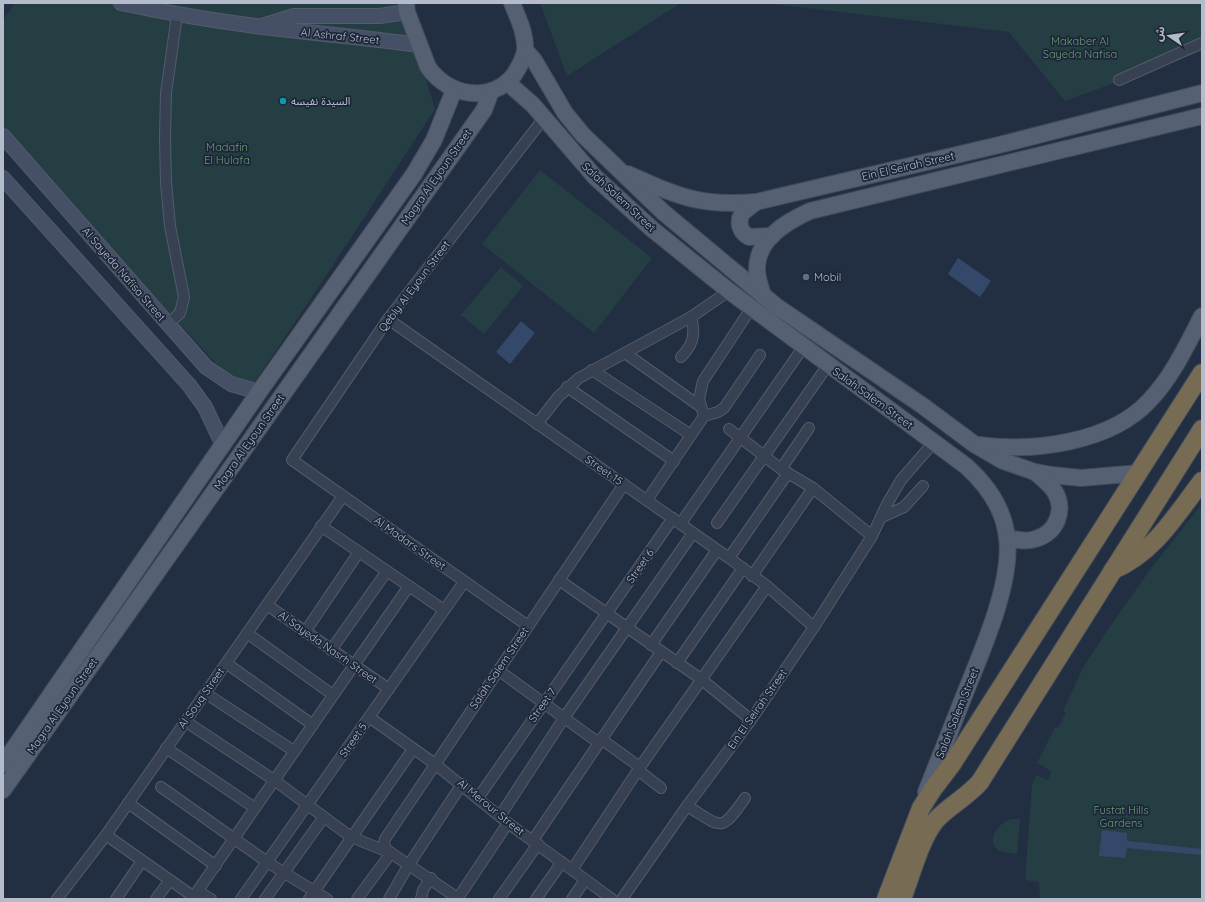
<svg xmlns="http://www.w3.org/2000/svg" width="1205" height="902" font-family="Quicksand,'Noto Sans Arabic',sans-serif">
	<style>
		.green { fill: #253e43 }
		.water { fill: #34496a }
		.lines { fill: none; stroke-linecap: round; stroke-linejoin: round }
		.street-casing { stroke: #525c6c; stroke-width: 12 }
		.secondary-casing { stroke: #525c6c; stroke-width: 16 }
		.primary-casing { stroke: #414a5b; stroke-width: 18 }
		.highway-casing { stroke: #3f4959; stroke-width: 20 }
		.street { stroke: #374151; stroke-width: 10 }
		.secondary { stroke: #454f65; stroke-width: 14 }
		.primary { stroke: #556072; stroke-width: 16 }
		.highway { stroke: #786b53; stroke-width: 18 }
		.culture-dot { fill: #0f9aa8; stroke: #1c2637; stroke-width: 1.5 }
		.service-dot { fill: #5c6f8a; stroke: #1c2637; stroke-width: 1.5 }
		.labels { text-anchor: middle; stroke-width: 3.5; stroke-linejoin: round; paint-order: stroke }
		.street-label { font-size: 11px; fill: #b4bccc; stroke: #1c2637 }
		.park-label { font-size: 11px; fill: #689f77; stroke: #1c2637 }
		.poi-label { font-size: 11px; fill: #b4bccc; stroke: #1c2637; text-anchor: start }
	</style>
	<rect width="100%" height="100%" fill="#222e42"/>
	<g class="green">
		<path d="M15 3H403L435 109 324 279 248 392 233 382 67 201 3 125V20Z"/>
		<path d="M540 3H681L567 76Z"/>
		<path d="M765 3H1202V51L1065 101 1009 32Z"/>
		<path d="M540 170 652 258 594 333 482 244Z"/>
		<path d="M501 267 523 286 484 334 461 315Z"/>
		<path d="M1202 504V899H1040L1039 882 1025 880 1032 785 1036 775 1048 780 1051 771 1037 763 1055 727 1058 728 1066 713 1063 711 1083 668 1106 632 1152 567Z"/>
		<path d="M1011 819H1020L1017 854 999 851C985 841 998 823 1011 819Z"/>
	</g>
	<g class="water">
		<path d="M958 258 991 281 980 297 948 274Z"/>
		<path d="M521 321 535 333 510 364 496 352Z"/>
		<path d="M1102 830 1127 833V841L1202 849V855L1127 848 1125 858 1099 856Z"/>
	</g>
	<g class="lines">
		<g class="street-casing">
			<g id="street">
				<path d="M1119 80 1202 43"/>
				<path d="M388 319 729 558 767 586 814 627"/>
				<path d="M168 324 180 313 184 297 170 226 166 182 165 138 166 93 177 15"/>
				<path d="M625 353 701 407"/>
				<path d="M681 357C693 345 696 334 691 317"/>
				<path d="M592 370 691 435"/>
				<path d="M567 387 674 461"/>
				<path d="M704 416 699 399 703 381 752 307"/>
				<path d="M537 424 558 397 579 378 691 317 729 291"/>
				<path d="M729 429 781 469 813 488 872 536"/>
				<path d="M781 469 809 428"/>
				<path d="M647 500 704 416 718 412 724 408 760 355"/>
				<path d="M882 517 904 507 923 486"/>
				<path d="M681 523 804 346"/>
				<path d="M717 523 828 365"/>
				<path d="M321 526 444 610"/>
				<path d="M729 558 788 473"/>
				<path d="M752 576 813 488"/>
				<path d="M559 580 701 679 751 720"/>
				<path d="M267 605 389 689"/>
				<path d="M528 626 292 460 388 319 544 118"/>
				<path d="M305 632 359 552"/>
				<path d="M247 633 333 695"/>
				<path d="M651 645 717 550"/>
				<path d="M331 650 387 571"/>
				<path d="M226 663 313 725"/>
				<path d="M677 663 743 568"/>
				<path d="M498 670 599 743"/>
				<path d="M205 693 294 751"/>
				<path d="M369 717 435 764 508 823 612 899"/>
				<path d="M185 721 274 780 351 837 391 853 459 899"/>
				<path d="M601 739 640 767"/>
				<path d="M166 748 255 808"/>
				<path d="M638 770 661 788"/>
				<path d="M161 787 267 862 327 899"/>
				<path d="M478 798 673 518"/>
				<path d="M128 803 216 866"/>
				<path d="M687 806C722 827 720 834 745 798"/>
				<path d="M500 816 564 718 693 533"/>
				<path d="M106 835 194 897"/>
				<path d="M533 840 661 652"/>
				<path d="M391 853C385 849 383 846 385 839L624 484"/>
				<path d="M572 870 640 767 767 586"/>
				<path d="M198 891 211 899"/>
				<path d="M458 898 508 823"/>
				<path d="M57 899 106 835 343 496"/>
				<path d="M116 899 142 861"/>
				<path d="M156 899 170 880"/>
				<path d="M192 899 409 586"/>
				<path d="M241 899 464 582"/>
				<path d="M265 899 324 817"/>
				<path d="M309 899 413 749"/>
				<path d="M357 899 391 853"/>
				<path d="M389 899 408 866 462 784"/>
				<path d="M421 899 423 890 431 878"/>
				<path d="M499 899 538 844"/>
				<path d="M536 899 562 862"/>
				<path d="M572 899 585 880"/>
				<path d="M622 899 687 806 751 720 814 627 872 536 887 504 901 480 934 442"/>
			</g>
		</g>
		<g class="secondary-casing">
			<g id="secondary">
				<path d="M121 3C177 15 233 24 289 30 333 35 376 39 419 45"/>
				<path d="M262 26 294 16H380L407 12"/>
				<path d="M3 136 206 367 231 384 259 392"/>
				<path d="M3 178 189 385 205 407 223 445"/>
			</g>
		</g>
		<g class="primary-casing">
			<g id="primary">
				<path d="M406 3 407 12 428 67C448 96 490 104 514 75 519 67 524 59 525 50 526 34 518 18 512 3"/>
				<path d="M525 50 534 60 565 113 583 135 663 212 776 306 923 406 974 444 1003 461 1035 472 1052 475 1081 478 1139 473"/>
				<path d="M507 82 533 105 595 177 652 229 729 291 966 466C987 485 1004 509 1007 538 1013 585 979 657 962 701 950 732 938 762 926 792"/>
				<path d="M628 174C677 196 701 207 756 202L999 145 1202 93"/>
				<path d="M756 202 742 213C737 223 740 232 749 237L772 236"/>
				<path d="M763 296C761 288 757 278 757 269 757 239 786 222 810 211L1202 116"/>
				<path d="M979 445C1033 452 1110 443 1149 401 1172 377 1187 345 1202 316"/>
				<path d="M1007 538C1016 540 1026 542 1035 539 1056 534 1066 510 1055 492 1050 484 1042 478 1035 472"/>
				<path d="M3 764 259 392 414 174 434 140 454 90"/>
				<path d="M3 790 484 110 491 91"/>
			</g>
		</g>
		<g class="highway-casing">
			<g id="highway">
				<path d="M1113 570C1154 553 1176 515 1202 481"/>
				<path d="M886 899 921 808 933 789 952 764 1202 373"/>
				<path d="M902 899C911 876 920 839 936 820 949 806 967 797 980 782L1202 429"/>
			</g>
		</g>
		<use href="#street" class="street"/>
		<use href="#secondary" class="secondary"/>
		<use href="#primary" class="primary"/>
		<use href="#highway" class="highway"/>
	</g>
	<circle class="culture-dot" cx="283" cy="101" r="4"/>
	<circle class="service-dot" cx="806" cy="277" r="4"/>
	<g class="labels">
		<g class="street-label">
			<text transform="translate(340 36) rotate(6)" y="4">Al Ashraf Street</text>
			<text transform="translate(908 166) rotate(-13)" y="4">Ein El Seirah Street</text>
			<text transform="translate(436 177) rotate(-55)" y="4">Magra Al Eyoun Street</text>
			<text transform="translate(619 197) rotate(43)" y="4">Salah Salem Street</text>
			<text transform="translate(124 274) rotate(49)" y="4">Al Sayeda Nafisa Street</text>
			<text transform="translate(414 286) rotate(-53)" y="4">Qebly Al Eyoun Street</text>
			<text transform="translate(873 398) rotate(36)" y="4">Salah Salem Street</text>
			<text transform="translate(249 442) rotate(-55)" y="4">Magra Al Eyoun Street</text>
			<text transform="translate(604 470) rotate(35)" y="4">Street 15</text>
			<text transform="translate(410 543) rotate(35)" y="4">Al Madars Street</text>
			<text transform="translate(640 566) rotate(-55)" y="4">Street 6</text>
			<text transform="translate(328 647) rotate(35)" y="4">Al Sayeda Nasrh Street</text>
			<text transform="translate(499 668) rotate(-56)" y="4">Salah Salem Street</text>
			<text transform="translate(201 698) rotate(-55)" y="4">Al Souq Street</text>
			<text transform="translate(542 705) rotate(-55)" y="4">Street 7</text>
			<text transform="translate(62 706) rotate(-55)" y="4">Magra Al Eyoun Street</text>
			<text transform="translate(757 709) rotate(-55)" y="4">Ein El Seirah Street</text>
			<text transform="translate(957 713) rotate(-68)" y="4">Salah Salem Street</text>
			<text transform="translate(353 740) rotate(-55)" y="4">Street 5</text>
			<text transform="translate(491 807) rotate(39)" y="4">Al Merour Street</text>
		</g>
		<g class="park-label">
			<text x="1080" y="45">Makaber Al<tspan x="1080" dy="13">Sayeda Nafisa</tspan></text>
			<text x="227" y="151">Madafin<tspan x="227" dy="13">El Hulafa</tspan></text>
			<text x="1121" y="814">Fustat Hills<tspan x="1121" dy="13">Gardens</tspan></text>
		</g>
		<g class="poi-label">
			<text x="291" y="105">السيدة نفيسه</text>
			<text x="814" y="281">Mobil</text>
		</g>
	</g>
	<rect width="1205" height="902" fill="none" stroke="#b4bccc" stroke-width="8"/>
	<g transform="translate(1169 36) rotate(283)" stroke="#1c2637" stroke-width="3" paint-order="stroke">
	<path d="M0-3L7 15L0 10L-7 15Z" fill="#b4bccc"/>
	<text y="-6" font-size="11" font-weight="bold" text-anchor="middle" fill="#b4bccc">ش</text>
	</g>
</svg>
